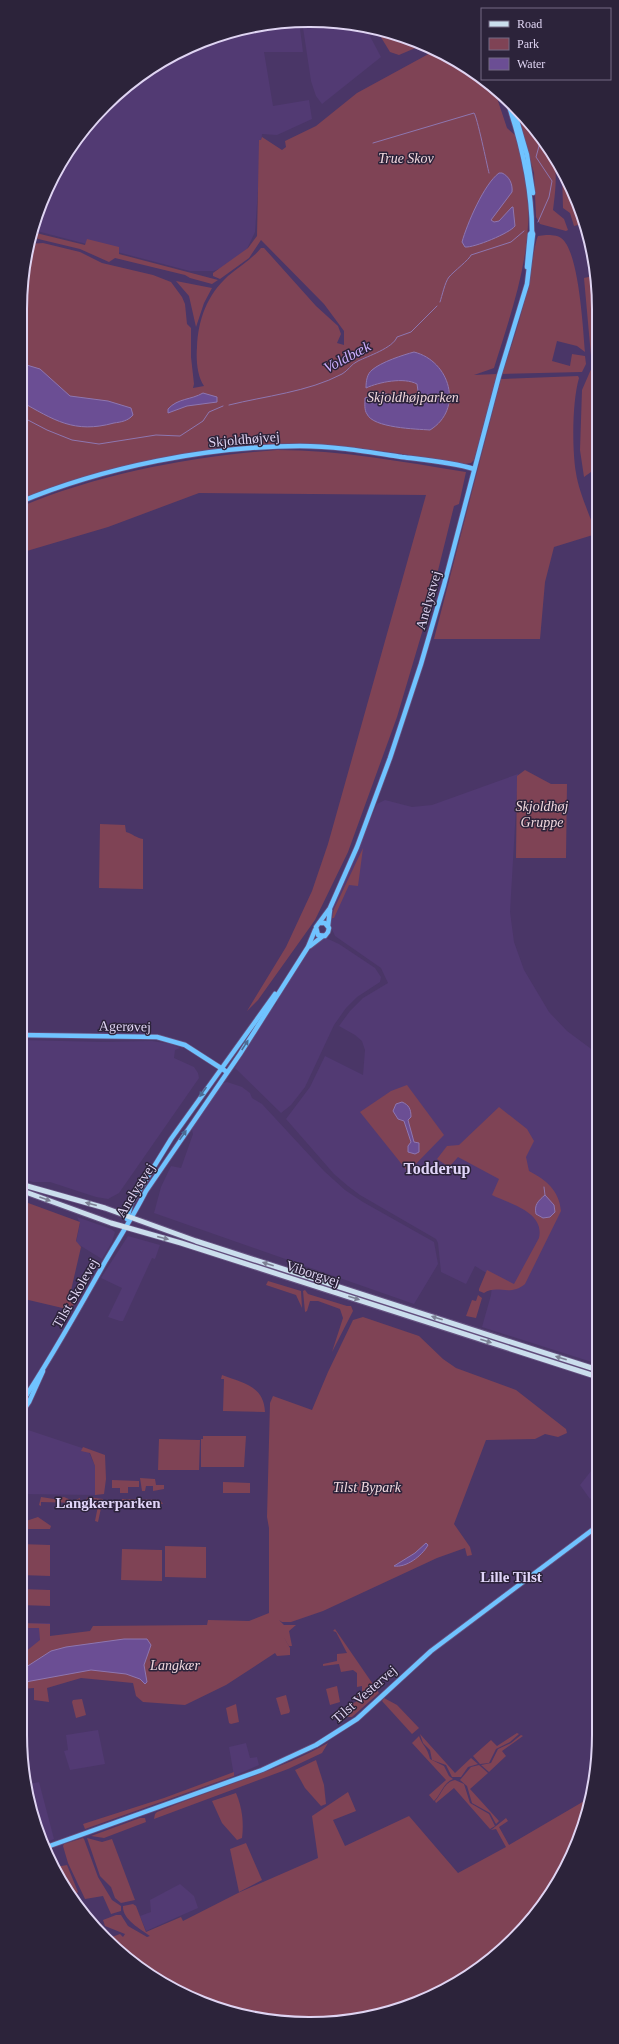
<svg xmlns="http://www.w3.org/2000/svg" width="619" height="2044" font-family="'Times New Roman',serif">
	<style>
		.built { fill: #523a73 }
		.green { fill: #7f4355 }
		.water { fill: #6b4e94; stroke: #8e76b0 }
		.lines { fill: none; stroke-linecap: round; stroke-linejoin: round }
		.stream { stroke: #8e76b0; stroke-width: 1 }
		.secondary-casing { stroke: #655280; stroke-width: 6 }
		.primary-casing { stroke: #655280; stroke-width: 7 }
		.secondary { stroke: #70c3ff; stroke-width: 4.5 }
		.primary { stroke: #cbdeed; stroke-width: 5 }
		.oneway { fill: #4b6b93 }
		.oneway2 { fill: #7c8094 }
		.labels { text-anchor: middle; stroke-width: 3; stroke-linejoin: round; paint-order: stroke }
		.park-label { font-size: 14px; font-style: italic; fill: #f1d8de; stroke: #2c233a }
		.street-label { font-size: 14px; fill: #dfd4f2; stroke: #2c233a }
		.water-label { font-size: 15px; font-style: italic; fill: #cbadfc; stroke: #2c233a }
		.neighbourhood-label { font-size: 15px; font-weight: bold; fill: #e1d5f9; stroke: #2c233a }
		.quarter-label { font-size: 16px; font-weight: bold; fill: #e1d5f9; stroke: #2c233a }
		.rim { fill: none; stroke: #dfd4f2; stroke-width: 2 }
	</style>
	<rect width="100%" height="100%" fill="#4a3667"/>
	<g class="built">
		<path d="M310 20 364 25 381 57 322 104 316 96 311 81 302 21Z"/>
		<path d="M299 21 303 52H264L273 106 309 100 312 119 277 135 262 134 255 232 247 249 226 267 213 271H190L33 230 42 199 69 148 105 105 149 69 199 42 253 26Z"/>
		<path d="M518 774 510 912 514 942 524 970 549 1012 567 1031 598 1054V1364L482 1327 491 1295 493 1277 475 1266 466 1284 441 1272 438 1243 436 1239 360 1195 348 1186 334 1174 286 1119 310 1087 325 1056 363 1075 365 1050 362 1041 355 1035 339 1026 350 1011 363 998 388 983 381 968 335 936 329 923 332 908 377 804 385 800 412 807 432 805Z"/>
		<path d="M326 938 339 944 375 968 381 977 380 982 357 997 346 1008 334 1025 305 1087 291 1105 281 1113 235 1068 264 1018 277 1003V999L309 950 316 943Z"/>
		<path d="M20 1040 104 1042 152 1041 171 1044 180 1048 175 1050 174 1058 194 1067 198 1073 199 1078 119 1193 108 1199 96 1197 50 1182H33L20 1178Z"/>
		<path d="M227 1082 242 1087 250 1093 252 1098 262 1104 324 1171 345 1190 363 1202 434 1242 438 1264 414 1304 154 1213 161 1187 171 1166 181 1168 193 1134 191 1126 223 1083Z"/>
		<path d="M77 1217 111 1229 115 1232 112 1242 102 1259 76 1243 80 1223Z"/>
		<path d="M128 1236 160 1245 155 1259 152 1258 123 1321H120L108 1317 122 1288 101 1278Z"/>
		<path d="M28 1430 88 1450 95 1466V1495L20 1494V1459L24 1455 28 1456Z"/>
		<path d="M599 1461V1492L590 1499 580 1485Z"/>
		<path d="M20 1623H50L49 1639 20 1661Z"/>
		<path d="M98 1730 105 1764 70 1770 64 1751 68 1750 66 1735Z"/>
		<path d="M246 1743 250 1758 257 1757 259 1765 234 1776 229 1747Z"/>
		<path d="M39 1782 54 1839 42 1844 25 1785Z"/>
		<path d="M180 1884 194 1896 198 1908 146 1931 140 1916 151 1912 150 1900Z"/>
	</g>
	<g class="green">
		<path d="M376 29 420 46 399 55 390 52Z"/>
		<path d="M434 51 454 59 495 92 507 128 515 135C523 164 530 195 528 225 526 272 508 323 494 368L474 375 497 374 474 460 471 463 465 464C402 454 339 442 276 444 188 446 103 471 20 499V310L26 253 28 244 43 243 80 252 102 263 153 275 171 282 182 297 185 304 187 324 191 328V357L194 384 193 388 204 386C197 376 196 359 197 347 198 320 207 295 228 276 240 266 251 260 261 248H264L316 306 338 326 341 334 337 343 344 345V331L324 304 261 240 249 258 220 279 213 276V273L248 248 257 236 259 140H261L262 137 282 150 286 147 285 141 316 126 357 93Z"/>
		<path d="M516 109C526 118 549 145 553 158 558 172 555 195 553 210L564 219 568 230 566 231 540 224 536 217 534 173Z"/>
		<path d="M562 171 569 182 582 224 574 226 570 213 563 208Z"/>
		<path d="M32 232 85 245 87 239 119 247V254L218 280 212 284 190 278 185 275 115 258 109 262 80 249 30 237Z"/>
		<path d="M546 235C551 235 557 235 561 238 579 250 583 329 585 352L577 346 557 341 552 361 570 366 572 354 585 356 586 364 582 372 502 374C512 345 521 317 528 287 531 276 534 244 538 236Z"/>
		<path d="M597 275V471L591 472 584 477 580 450 582 390 592 367 584 278Z"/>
		<path d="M176 281 212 288 204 303 196 327 189 296Z"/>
		<path d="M578 376 579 378C572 402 572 449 576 473 579 493 590 515 596 534L554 547 545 582 540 639H434L501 379Z"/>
		<path d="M277 450C341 450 403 462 466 472L459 504 454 506 426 619 397 717 348 852 315 920 258 1000 247 1011 286 947 312 891 328 844 426 495 199 493 108 527 20 553V507C102 473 189 457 277 450Z"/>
		<path d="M525 770 551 784H567L566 858H516L517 776Z"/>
		<path d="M100 824 125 825 126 832C133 834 136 838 143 839V889L99 888Z"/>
		<path d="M363 848 358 886 349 885 334 918H332L334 909Z"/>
		<path d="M598 912V988H594L596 918Z"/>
		<path d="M407 1085 444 1135 408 1172 360 1112 391 1091Z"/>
		<path d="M499 1107 527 1129 534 1141 526 1157 529 1171C546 1180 559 1190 561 1211L525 1284C510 1297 497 1284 484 1293L479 1291V1289L487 1270 514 1284 539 1238C545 1212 510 1204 492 1195L499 1179 458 1157 449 1167 437 1159 447 1146 459 1145Z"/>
		<path d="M20 1200 80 1222 76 1241 81 1247 69 1299 75 1302 71 1310 20 1298Z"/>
		<path d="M268 1281 301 1291 302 1308 296 1295 266 1285Z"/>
		<path d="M305 1290 308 1294 347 1306H351L353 1311 332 1352 343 1318 340 1309 318 1301H310L307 1311 305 1312 303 1291Z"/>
		<path d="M478 1295 482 1298 476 1318 466 1316 472 1300 476 1301Z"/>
		<path d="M363 1317 419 1336 443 1359 456 1368 516 1390 566 1429 567 1433 558 1437 545 1434 535 1439 486 1440 454 1524 470 1547 472 1555 467 1556 465 1548 437 1558 323 1611 291 1622H282L279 1620 284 1625H296L289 1631 292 1646H289L283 1636 290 1648V1655L277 1656 275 1653 226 1685 185 1705 143 1702 136 1696 133 1683 81 1678 47 1688 49 1702 34 1700V1688L20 1689V1656L40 1640 39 1628H20V1623L50 1624V1636L90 1631 93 1626 207 1625 208 1620 249 1621 269 1613V1528L267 1517 270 1403 273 1396 312 1410 328 1372 353 1320Z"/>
		<path d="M222 1375C243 1383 264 1386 265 1412L223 1411 224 1379H221Z"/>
		<path d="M203 1436H246L244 1467H201V1439H203Z"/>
		<path d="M159 1439 200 1440 199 1470H158Z"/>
		<path d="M83 1447 105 1455 106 1479 104 1494 95 1495V1466L90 1453 81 1451Z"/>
		<path d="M140 1478 155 1479 156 1485H164V1489L153 1491V1486H146L145 1491H142Z"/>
		<path d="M112 1480 139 1481V1487H128V1493H120V1488H112Z"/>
		<path d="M223 1482 250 1483V1493H223Z"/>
		<path d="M41 1497 54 1499 64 1497 73 1501 80 1498 81 1509 78 1503 41 1502V1506L39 1505Z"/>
		<path d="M88 1497 103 1499 98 1522 95 1521 98 1506 92 1504 91 1508 84 1502Z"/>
		<path d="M122 1499 160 1500 163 1504 122 1503Z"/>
		<path d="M38 1517 51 1526 50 1529H20V1523Z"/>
		<path d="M20 1544 50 1545V1576L20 1575Z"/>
		<path d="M165 1546 206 1547V1578L165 1577Z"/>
		<path d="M122 1549 162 1550V1581L121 1580Z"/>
		<path d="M20 1589 50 1590V1606L20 1605Z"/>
		<path d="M335 1629 379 1693 352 1717H343L342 1712 354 1710 353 1703 356 1702V1695H362V1686L357 1687V1673L353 1670 341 1672 339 1664 323 1666V1664L337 1661V1654L347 1653 336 1632 333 1631Z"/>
		<path d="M337 1686 340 1702 330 1705 326 1689Z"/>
		<path d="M286 1695 290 1711 289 1713 281 1715 276 1698Z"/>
		<path d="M384 1698 397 1705 419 1728 412 1734 382 1701Z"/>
		<path d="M82 1699 86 1715 76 1718 72 1702 73 1700Z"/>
		<path d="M236 1704 239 1722 231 1724 229 1723 226 1708Z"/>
		<path d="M517 1733 519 1734 510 1742 496 1749 489 1763 480 1764 473 1756 491 1740 497 1746Z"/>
		<path d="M420 1734 455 1773 471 1758 478 1764 468 1767 461 1777H452L446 1765 432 1760 430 1750 423 1743Z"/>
		<path d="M521 1735 523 1736 502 1751 506 1756 489 1772 481 1765 491 1763 498 1749 511 1743Z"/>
		<path d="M419 1736C423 1747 427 1746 430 1759L444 1766 449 1776 453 1779C443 1783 442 1793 434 1801L429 1795 446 1780 412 1743Z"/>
		<path d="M328 1743 322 1753 288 1769 154 1819 155 1814 157 1812C214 1788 274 1773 328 1743Z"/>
		<path d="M316 1760 324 1785 326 1804 321 1806 305 1788 295 1770Z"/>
		<path d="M479 1765 488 1773 470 1789 499 1821 496 1824 490 1813 472 1803 467 1786 460 1780 471 1767Z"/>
		<path d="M234 1772V1776L85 1829 83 1824 164 1798Z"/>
		<path d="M455 1780 464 1784 470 1803 489 1814 495 1826 490 1829 454 1788 436 1803 435 1801C442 1794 444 1782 455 1780Z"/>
		<path d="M348 1792 356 1811 333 1820 345 1846 409 1816 458 1873 506 1847 496 1829 491 1830 506 1818 508 1821 499 1827 509 1845 591 1797 577 1845 550 1895 486 1964 438 1994 398 2009 396 2007 385 2014 329 2023 272 2022 181 1994 133 1964 90 1922 96 1923 109 1938 120 1934 123 1937 125 1934 105 1926 103 1920 116 1915H121L128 1926 147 1937 150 1936C140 1929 122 1919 123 1906L133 1904 136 1906 146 1932 181 1917 183 1921 240 1892 318 1858 312 1816Z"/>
		<path d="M236 1793C242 1807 244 1822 242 1838L237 1840 222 1823 212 1801Z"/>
		<path d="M140 1818H145L146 1822 104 1838 91 1836Z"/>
		<path d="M83 1838 84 1839 98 1877 112 1900 121 1906V1911L111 1914 103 1896 85 1899 68 1863 63 1846 64 1844Z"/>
		<path d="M87 1838 102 1842 112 1839 135 1900 121 1903 115 1898 111 1887 100 1876Z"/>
		<path d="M246 1843 262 1880 239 1892 230 1849Z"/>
		<path d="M67 1865 78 1892 74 1896 56 1867Z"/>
	</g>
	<g class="water">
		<path d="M499 173H502C509 176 513 184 512 192L491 220 494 222 499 221 512 207H513L515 226C510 233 474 248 465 247L462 242C467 224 484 184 499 173Z"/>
		<path d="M414 352C450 361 464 409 430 430 416 429 373 428 367 414 364 410 365 403 365 398L381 393 410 399 416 395 418 391 417 384C404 377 379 382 366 388 366 381 367 374 372 370 381 362 403 355 414 352Z"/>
		<path d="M20 363 40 369 70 396 108 401 131 408 133 415C128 421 121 422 114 423 74 434 54 420 20 401Z"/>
		<path d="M203 393 217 397V402L187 406 168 413V409C178 398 191 400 203 393Z"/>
		<path d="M402 1102C409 1105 411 1109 411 1117L408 1120 414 1142 419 1143V1152L415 1154 408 1152V1146L411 1142 404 1121 398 1119 393 1111 396 1104Z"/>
		<path d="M545 1195 554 1205 555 1212 550 1217 543 1218 536 1214C534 1205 538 1201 545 1195Z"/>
		<path d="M426 1543 428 1545C422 1556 406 1568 394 1566L415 1553Z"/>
		<path d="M124 1639H147L151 1645 144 1665 147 1682 145 1684 140 1679 126 1674 91 1670 20 1683V1671L51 1651 66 1647Z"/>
	</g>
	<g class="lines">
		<g class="stream">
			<path d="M373 143 474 113C477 116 487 165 489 173"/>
			<path d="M538 222 549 197 552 181 536 157 541 139"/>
			<path d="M440 302C442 296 445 282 449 277 453 272 470 259 471 255L511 242 524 231"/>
			<path d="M229 405C265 396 308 392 342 374 348 371 351 364 358 361 368 356 393 348 397 337L411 332 437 306"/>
			<path d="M20 412 26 419 47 430 72 440 99 444 156 435 180 436 203 421 209 412 223 406"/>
			<path d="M544 1187 545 1195"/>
		</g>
		<g class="secondary-casing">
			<g id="secondary">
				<path d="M513 107 527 155 533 193"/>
				<path d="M527 267 530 234 532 232"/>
				<path d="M20 502C104 467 209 446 300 446 335 446 369 452 402 457 426 460 451 462 474 469"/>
				<path d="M319 923H325L329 928 328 932 325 936 318 935 316 927 330 908 357 847 390 758 421 664 444 585 499 376 527 284 533 234 532 232C532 188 522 145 508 103"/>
				<path d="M328 926 330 910"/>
				<path d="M310 946 323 936"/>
				<path d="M20 1035 157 1037 185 1045 227 1072"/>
				<path d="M127 1219 131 1204 171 1139 275 994"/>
				<path d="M20 1405C51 1359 78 1310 105 1262 119 1238 134 1215 146 1191L240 1054 308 947 315 930"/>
				<path d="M20 1415 29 1402 43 1371"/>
				<path d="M44 1848 262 1770 316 1745 357 1719 431 1651 599 1525"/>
			</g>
		</g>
		<g class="primary-casing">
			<g id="primary">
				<path d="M20 1184 105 1208 196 1241 598 1370"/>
				<path d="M20 1190 111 1223 181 1243 598 1377"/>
			</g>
		</g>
		<use href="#secondary" class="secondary"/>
		<use href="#primary" class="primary"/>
	</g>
	<defs><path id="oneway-solid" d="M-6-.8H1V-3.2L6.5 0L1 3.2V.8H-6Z"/></defs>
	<g class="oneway">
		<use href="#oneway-solid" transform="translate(245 1045) rotate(-57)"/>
		<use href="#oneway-solid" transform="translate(203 1092) rotate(125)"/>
		<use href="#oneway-solid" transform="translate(183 1135) rotate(-55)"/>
	</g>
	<g class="oneway2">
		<use href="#oneway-solid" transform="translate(45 1199) rotate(20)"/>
		<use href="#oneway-solid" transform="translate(91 1204) rotate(-165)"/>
		<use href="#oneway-solid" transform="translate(163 1238) rotate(14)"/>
		<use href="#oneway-solid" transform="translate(268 1264) rotate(-162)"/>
		<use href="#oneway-solid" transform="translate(354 1298) rotate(18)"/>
		<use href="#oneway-solid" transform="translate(437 1318) rotate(-162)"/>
		<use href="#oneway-solid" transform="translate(486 1341) rotate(18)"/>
		<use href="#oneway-solid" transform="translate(561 1358) rotate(-162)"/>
	</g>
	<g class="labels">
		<g class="park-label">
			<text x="406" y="163">True Skov</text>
			<text x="413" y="402">Skjoldhøjparken</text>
			<text x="542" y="811">Skjoldhøj<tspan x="542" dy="16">Gruppe</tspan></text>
			<text x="367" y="1492">Tilst Bypark</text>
			<text x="175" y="1670">Langkær</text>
		</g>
		<g class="street-label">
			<text transform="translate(244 439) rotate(-5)" y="5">Skjoldhøjvej</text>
			<text transform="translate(428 600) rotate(-74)" y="5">Anelystvej</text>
			<text transform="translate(125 1026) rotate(1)" y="5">Agerøvej</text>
			<text transform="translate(135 1190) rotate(-58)" y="5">Anelystvej</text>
			<text transform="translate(313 1273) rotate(18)" y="5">Viborgvej</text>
			<text transform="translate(75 1293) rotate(-60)" y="5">Tilst Skolevej</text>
			<text transform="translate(364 1694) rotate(-41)" y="5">Tilst Vestervej</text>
		</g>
		<g class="water-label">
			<text transform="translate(347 357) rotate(-28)" y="5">Voldbæk</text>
		</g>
		<g class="neighbourhood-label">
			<text x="108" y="1508">Langkærparken</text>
			<text x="511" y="1582">Lille Tilst</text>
		</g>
		<g class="quarter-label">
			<text x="437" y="1174">Todderup</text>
		</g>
	</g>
	<path d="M0 0H619V2044H0ZM309 27H310A282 282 0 0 1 592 309V1735A282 282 0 0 1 310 2017H309A282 282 0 0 1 27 1735V309A282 282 0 0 1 309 27Z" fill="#2c233a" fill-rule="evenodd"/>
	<path class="rim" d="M309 27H310A282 282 0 0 1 592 309V1735A282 282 0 0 1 310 2017H309A282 282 0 0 1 27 1735V309A282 282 0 0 1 309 27Z"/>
	<rect x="481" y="8" width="130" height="72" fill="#2c233a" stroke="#746a84"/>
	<rect x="489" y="21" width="20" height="6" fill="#cbdeed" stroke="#746a84"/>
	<text x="517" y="28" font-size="12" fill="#dfd4f2">Road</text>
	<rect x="489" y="38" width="20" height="12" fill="#7f4355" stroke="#746a84"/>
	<text x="517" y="48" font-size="12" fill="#dfd4f2">Park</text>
	<rect x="489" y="58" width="20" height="12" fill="#6b4e94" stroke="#746a84"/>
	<text x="517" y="68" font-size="12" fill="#dfd4f2">Water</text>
</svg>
